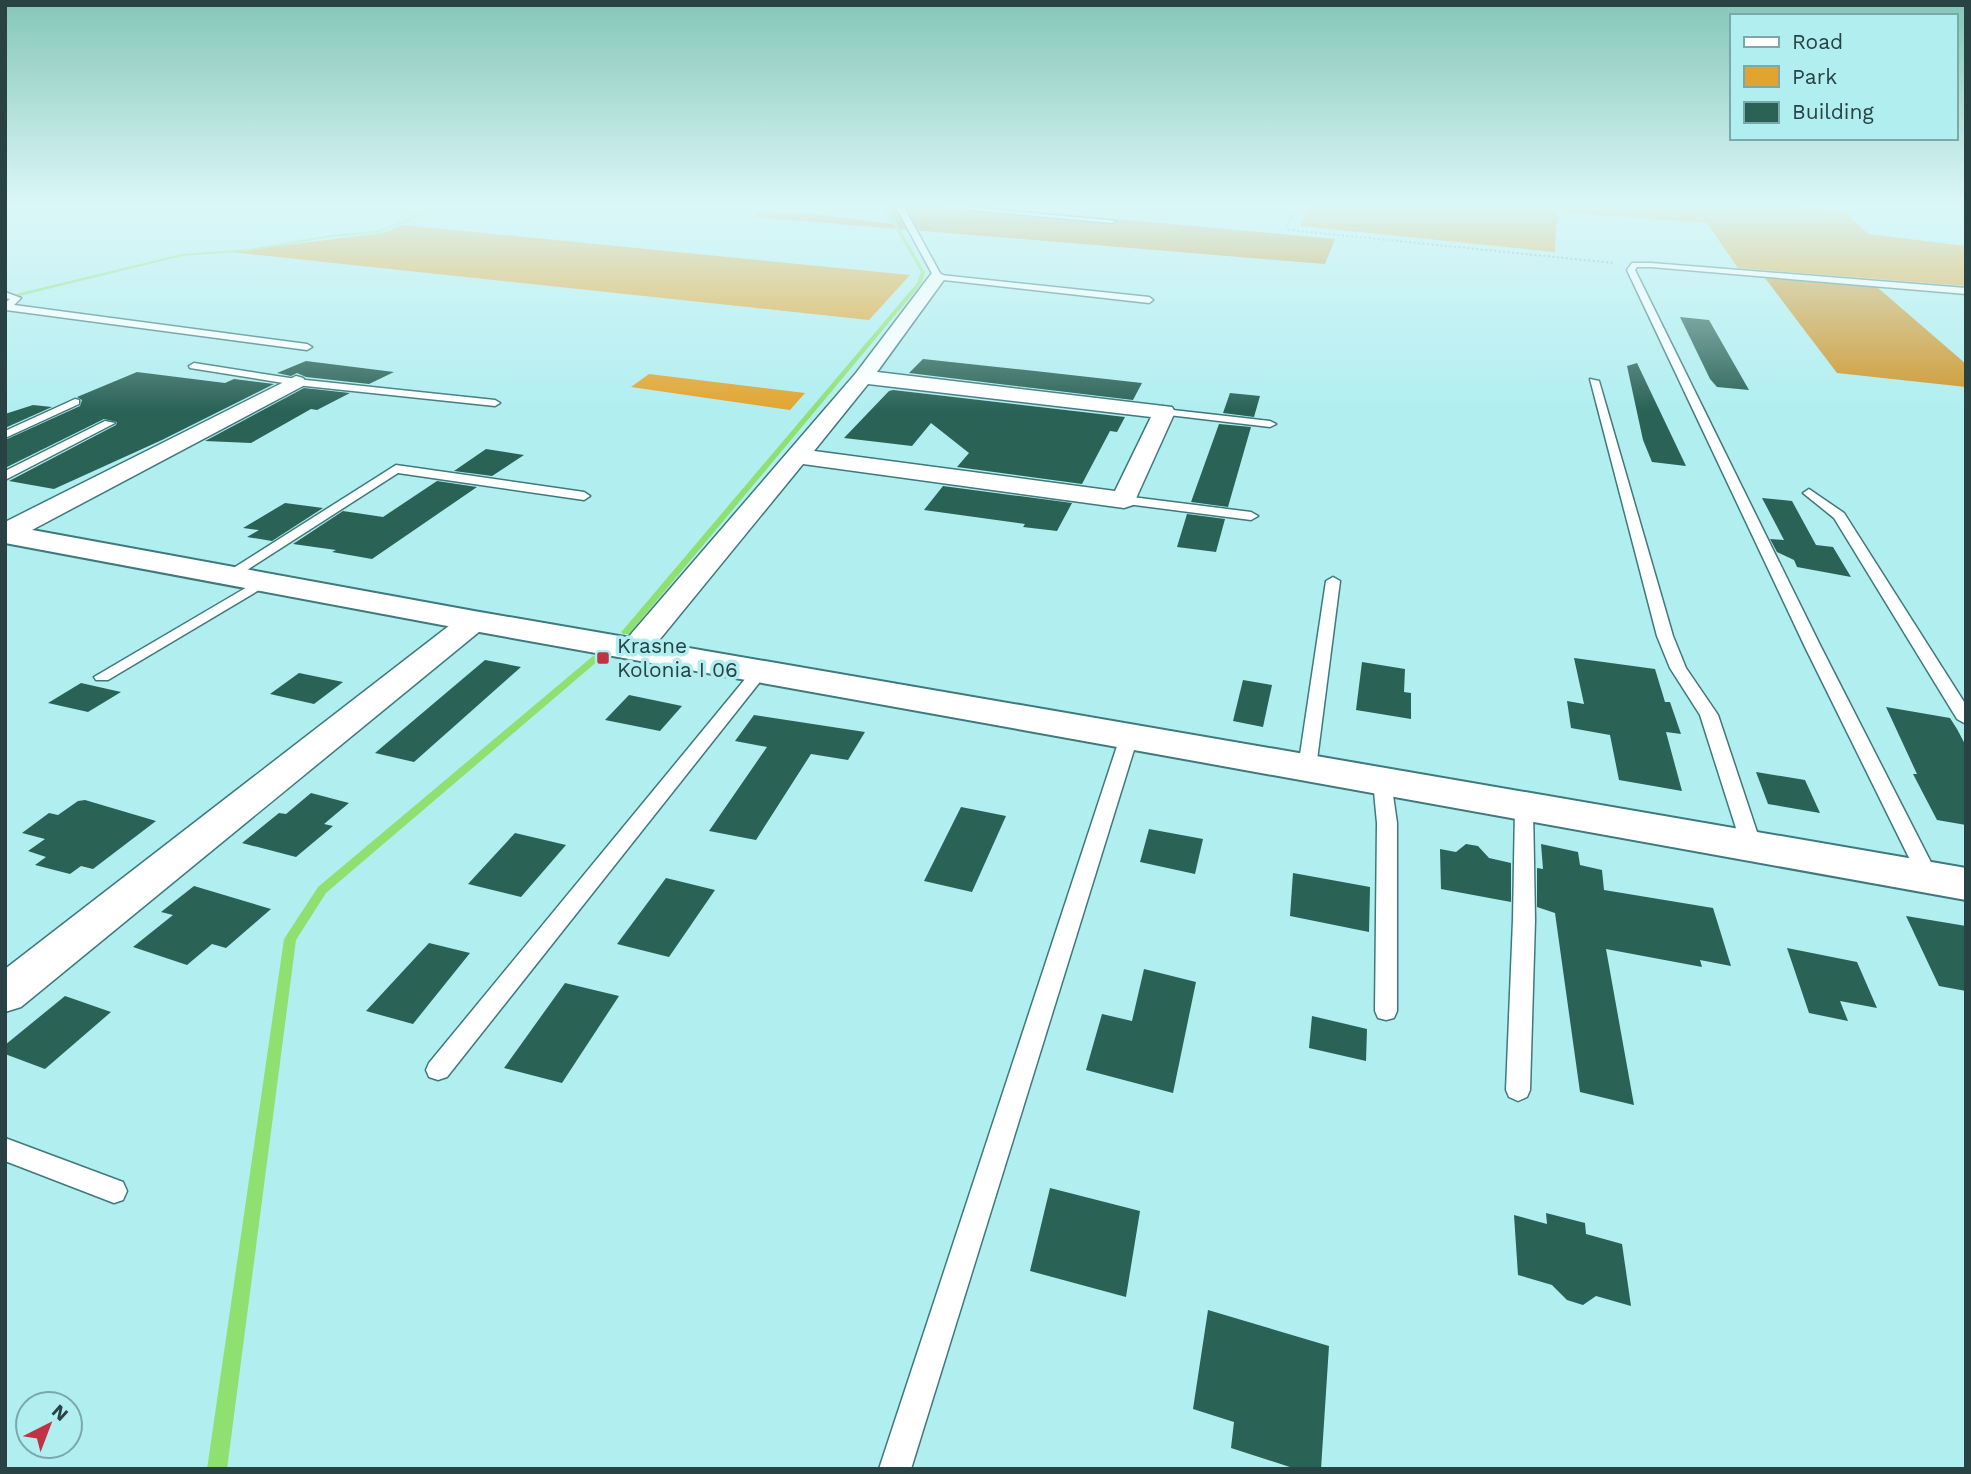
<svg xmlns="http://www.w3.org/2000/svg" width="1971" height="1474" font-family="'Work Sans',sans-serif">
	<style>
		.green { fill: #e2a42f }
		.forest { fill: #cf962b }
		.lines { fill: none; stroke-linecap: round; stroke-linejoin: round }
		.stream { fill: #8ee171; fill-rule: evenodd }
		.building { fill: #2a6256 }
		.service-casing { stroke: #3e797b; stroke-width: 3 }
		.minor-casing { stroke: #3e797b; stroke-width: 3 }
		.tertiary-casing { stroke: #3e797b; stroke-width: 4 }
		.path { stroke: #7aa8aa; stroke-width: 2; stroke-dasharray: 2 2.5; stroke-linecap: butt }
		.service { fill: #fff; fill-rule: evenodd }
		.minor { fill: #fff; fill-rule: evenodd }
		.tertiary { fill: #fff; fill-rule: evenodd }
		.poi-dot { fill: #c23246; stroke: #b1eef0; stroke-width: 2.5 }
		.labels { text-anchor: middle; stroke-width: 7; stroke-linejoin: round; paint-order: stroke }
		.poi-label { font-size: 21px; fill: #294243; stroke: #b1eef0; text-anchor: start }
	</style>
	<rect width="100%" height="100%" fill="#b1eef0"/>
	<g class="green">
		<path d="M1310 205H1774L1845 212 1868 234 1966 246V286L1738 268 1707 223 1557 212 1555 252 1301 226Z"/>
		<path d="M403 225 910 275 869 320 231 252 382 233Z"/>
		<path d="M649 374 805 393 790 410 631 387Z"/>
	</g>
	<g class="forest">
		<path d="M881 205H963L1335 239 1325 264 754 217 760 212 814 214 894 224Z"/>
		<path d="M1765 278 1877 287 1966 364V387L1837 373Z"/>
	</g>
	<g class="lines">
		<g class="stream">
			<path d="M440 205H445L378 233 331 237 250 251 182 256 19 296 16 294 182 254 250 249 331 235 377 231Z"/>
			<path d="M882 205H886L925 272 922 283 629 634H623L621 632 623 630 917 283 921 272Z"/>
			<path d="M596 655 601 658 599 660 326 893 296 940 227 1469H207L284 939 318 887 593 656Z"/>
		</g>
	</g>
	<g class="building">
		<path d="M1680 317 1709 320 1749 390 1717 387 1710 379Z"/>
		<path d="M923 359 1026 370 1142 383 1133 400 909 373Z"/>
		<path d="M306 361 394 372 369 384 306 377 297 373 291 376 277 373Z"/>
		<path d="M1637 363 1686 466 1652 462 1643 440 1627 366Z"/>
		<path d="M137 372 225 383 234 379 274 384 162 440 54 489 9 481 116 425 117 422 104 419 5 468V440L80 406 82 400 77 397Z"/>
		<path d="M304 388 350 393 317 410 311 409 251 443 205 441Z"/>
		<path d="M893 390 1125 417 1117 432 1110 431 1082 484 957 467 969 453 931 423 912 446 844 438 889 391Z"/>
		<path d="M1230 393 1260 396 1254 417 1223 413Z"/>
		<path d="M33 405 52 407 5 428V414Z"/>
		<path d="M1219 424 1251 427 1228 507 1191 502Z"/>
		<path d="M486 449 524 455 492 476 454 471Z"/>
		<path d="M437 481 477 487 372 559 332 552 336 550 293 544 343 511 383 517Z"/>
		<path d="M943 486 1072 503 1057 531 1023 527 1025 524 924 510Z"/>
		<path d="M1762 498 1792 501 1816 545 1833 547 1851 577 1797 567 1794 560 1777 552 1770 539 1784 540Z"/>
		<path d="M285 503 323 508 272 541 247 537 259 530 243 528Z"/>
		<path d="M1187 514 1225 519 1216 552 1177 547Z"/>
		<path d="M1574 658 1655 669 1665 702H1670L1681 734 1666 732 1682 791 1619 780 1610 735 1571 728 1567 701 1584 704Z"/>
		<path d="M485 660 521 667 414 762 375 753Z"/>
		<path d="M1362 662 1405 669 1404 692 1411 693V719L1356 710Z"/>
		<path d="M299 673 343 682 314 704 270 694Z"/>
		<path d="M1243 680 1272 685 1263 727 1233 721Z"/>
		<path d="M81 683 121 692 88 712 48 703Z"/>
		<path d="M629 695 682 706 660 731 605 720Z"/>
		<path d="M1886 707 1950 718 1957 729 1966 746V825L1937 820 1913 774H1917Z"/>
		<path d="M754 715 865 732 848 760 811 754 756 840 709 831 767 747 735 741Z"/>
		<path d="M1756 772 1805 780 1820 813 1768 804Z"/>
		<path d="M311 793 349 803 324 824 333 826 296 857 242 843 279 813 286 814Z"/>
		<path d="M85 800 156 821 93 869 81 866 70 874 35 865 46 857 28 851 45 839 22 833 49 813 58 815 78 801Z"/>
		<path d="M961 807 1006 816 972 892 924 881Z"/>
		<path d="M1149 829 1203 839 1195 874 1140 862Z"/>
		<path d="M515 833 566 845 521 897 468 884Z"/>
		<path d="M1466 844 1478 846 1489 858 1511 863V902L1441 889 1440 849 1456 852Z"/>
		<path d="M1541 844 1578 852 1580 865 1602 870 1604 890 1713 908 1731 966 1700 960 1702 967 1606 949 1634 1105 1580 1092 1555 913 1537 907V868L1543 869Z"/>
		<path d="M1293 873 1370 887 1369 932 1290 916Z"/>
		<path d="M666 878 715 890 669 957 617 944Z"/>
		<path d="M194 886 271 909 226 948 212 944 187 965 133 947 173 915 161 912Z"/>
		<path d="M1906 916 1966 926V991L1939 986Z"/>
		<path d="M429 943 470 953 413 1024 366 1011Z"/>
		<path d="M1787 948 1857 962 1877 1008 1840 1001 1848 1021 1809 1013Z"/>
		<path d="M1144 969 1196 982 1173 1093 1086 1070 1102 1014 1132 1021Z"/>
		<path d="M565 983 619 996 562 1083 504 1068Z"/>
		<path d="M65 996 111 1012 45 1069 5 1054V1045Z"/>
		<path d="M1312 1016 1367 1029 1366 1061 1309 1048Z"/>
		<path d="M1050 1188 1140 1211 1126 1297 1030 1271Z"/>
		<path d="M1546 1213 1585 1223 1586 1234 1622 1244 1631 1306 1596 1296 1583 1305 1567 1300 1552 1285 1518 1275 1514 1215 1547 1224Z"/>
		<path d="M1208 1310 1329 1346 1321 1469H1296L1231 1448 1234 1422 1193 1409Z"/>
	</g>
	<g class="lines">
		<g class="service-casing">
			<g id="service">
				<path d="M902 205H909L905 209 941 275 1149 297 1153 300 1149 303 935 279 897 209Z"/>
				<path d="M920 205H947L1116 221 1112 223Z"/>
				<path d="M1632 263H1651L1966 288V294L1651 267H1637L1635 270 1821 647 1939 878 1936 883 1929 885 1922 883 1919 878 1805 647 1627 270Z"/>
				<path d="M5 292 21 298 14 305 307 344 312 347 307 350 6 310 5 303 10 299 5 298Z"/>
				<path d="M194 363 296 379 495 400 500 403 495 406 296 385 190 368 189 366Z"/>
				<path d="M1590 379 1599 381 1673 636 1686 668 1718 715 1762 847 1759 852H1745L1742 847 1700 715 1670 668 1657 636Z"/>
				<path d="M75 399 79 400V404L5 438V431Z"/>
				<path d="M1164 409 1270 421 1276 424 1270 427 1160 414V410Z"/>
				<path d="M105 421 115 423 5 480V471Z"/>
				<path d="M396 465 584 492 590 496 584 500 398 473 236 577 231 578 224 574Z"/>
				<path d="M1809 489 1844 513 1966 705V724L1957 719 1834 518 1803 493Z"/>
				<path d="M1124 496 1251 512 1258 516 1251 520 1119 503 1118 500Z"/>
				<path d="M266 576 273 580 271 583 108 680H96L94 677Z"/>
				<path d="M1333 577 1340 581 1316 768 1307 774 1298 768 1326 581Z"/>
				<path d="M761 665 767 667 769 670 767 673 447 1077 438 1080 429 1077 426 1070 429 1063 755 667Z"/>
				<path d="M1129 732 1138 737 911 1469H879L1120 737Z"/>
				<path d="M1382 775 1391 781 1397 823V1011L1394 1018 1386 1020 1378 1018 1375 1011 1377 823 1373 781Z"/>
				<path d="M1524 801 1531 803 1533 807 1535 920 1530 1090 1527 1097 1518 1101 1509 1097 1506 1090 1513 920 1515 807 1517 803Z"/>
				<path d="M5 1138 123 1182 127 1191 123 1200 114 1203 5 1161Z"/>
			</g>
		</g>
		<g class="minor-casing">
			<g id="minor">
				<path d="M938 272 946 277 877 372 1172 407 1175 412 1133 505 1124 508 803 464 647 655 636 657 625 655 620 648 625 641 856 373 932 273ZM868 384 1151 417 1115 491 814 451Z"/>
				<path d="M296 376 303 378 306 382 303 386 15 539 5 541V522Z"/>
				<path d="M474 612 485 615 489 621 485 627 21 1007 5 1012V969L463 615Z"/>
			</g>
		</g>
		<g class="tertiary-casing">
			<path id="tertiary" d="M5 525 474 611 1966 868V900L474 631 5 543Z"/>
		</g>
		<path class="path" d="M1297 205 1287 226 1289 230 1614 263"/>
		<use href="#service" class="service"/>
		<use href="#minor" class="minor"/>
		<use href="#tertiary" class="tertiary"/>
	</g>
	<linearGradient id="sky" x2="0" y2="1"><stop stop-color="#84c6b8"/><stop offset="0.5" stop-color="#dcf7f8"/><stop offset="1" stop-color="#dcf7f8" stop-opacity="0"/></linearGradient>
	<rect width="1971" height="411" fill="url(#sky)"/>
	<rect class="poi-dot" x="596" y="651" width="14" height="14" rx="3.5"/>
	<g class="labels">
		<g class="poi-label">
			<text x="617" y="653">Krasne<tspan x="617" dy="24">Kolonia I 06</tspan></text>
		</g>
	</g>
	<rect width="1971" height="1474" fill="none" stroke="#294243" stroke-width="14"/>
	<rect x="1730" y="14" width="228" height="126" fill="#b1eef0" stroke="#7ba9ab" stroke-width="2"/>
	<rect x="1744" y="37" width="35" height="10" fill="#ffffff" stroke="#7ba9ab" stroke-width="2"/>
	<text x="1792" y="49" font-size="21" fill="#294243">Road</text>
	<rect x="1744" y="66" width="35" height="21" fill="#e2a42f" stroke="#7ba9ab" stroke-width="2"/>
	<text x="1792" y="84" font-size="21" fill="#294243">Park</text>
	<rect x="1744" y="102" width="35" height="21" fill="#2a6256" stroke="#7ba9ab" stroke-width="2"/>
	<text x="1792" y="119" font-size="21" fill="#294243">Building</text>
	<g transform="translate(49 1425) rotate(42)"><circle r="33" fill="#b1eef0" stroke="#7ba9ab" stroke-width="2"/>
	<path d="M0-5L12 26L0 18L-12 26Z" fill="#c23246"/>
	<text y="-10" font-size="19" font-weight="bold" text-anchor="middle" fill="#294243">N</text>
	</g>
</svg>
